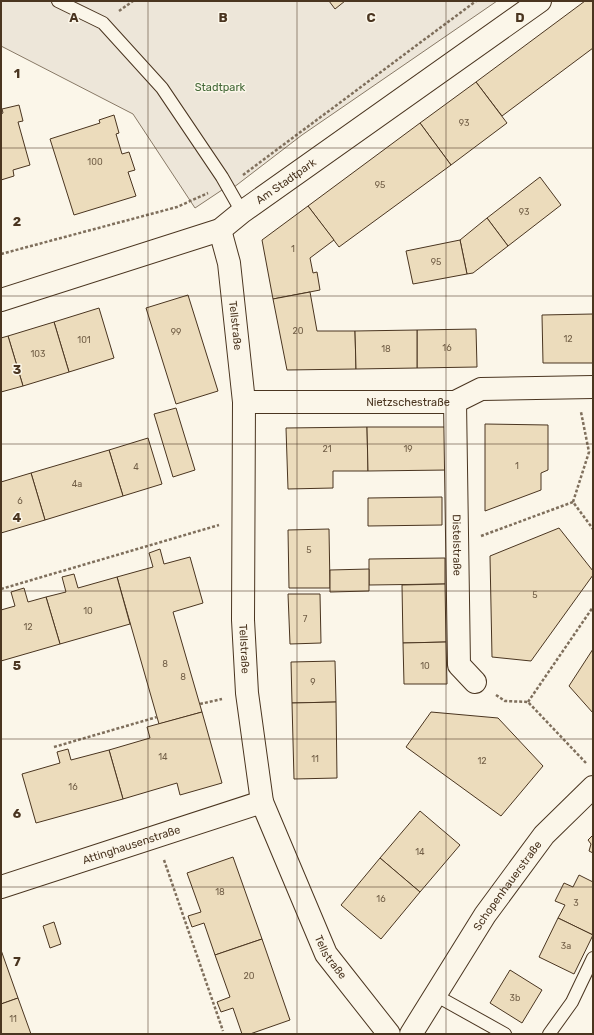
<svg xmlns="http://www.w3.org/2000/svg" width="594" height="1035" font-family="Rubik,sans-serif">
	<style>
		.green { fill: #ede6d9; stroke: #887966 }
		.building { fill: #ecdcbc; stroke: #4a3520 }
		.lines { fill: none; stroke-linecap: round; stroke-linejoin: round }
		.lane-casing { stroke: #4a3520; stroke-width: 14 }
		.street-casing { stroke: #4a3520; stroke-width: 24 }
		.path { stroke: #7f6f5c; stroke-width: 2.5; stroke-dasharray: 3 2; stroke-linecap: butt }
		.lane { stroke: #fbf6e9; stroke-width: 12 }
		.street { stroke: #fbf6e9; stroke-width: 22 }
		.grid { fill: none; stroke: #4a3520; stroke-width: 1; stroke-opacity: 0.55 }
		.labels { text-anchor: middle; stroke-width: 3; stroke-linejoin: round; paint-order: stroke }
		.number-label { font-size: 9px; fill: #725f47 }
		.park-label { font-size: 11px; fill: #436837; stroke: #fbf6e9 }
		.street-label { font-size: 11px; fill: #4a3520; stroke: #fbf6e9 }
		.grid-label { font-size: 13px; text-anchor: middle; font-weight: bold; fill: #4a3520; stroke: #fbf6e9; stroke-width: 3; stroke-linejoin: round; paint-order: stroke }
	</style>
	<rect width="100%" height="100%" fill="#fbf6e9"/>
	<path class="green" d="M1 1H497L302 135 225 194 222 190 195 208 133 114 1 46Z"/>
	<g class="building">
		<path d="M329 1H345L335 9Z"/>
		<path d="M585 1H593V48L502 116 476 82Z"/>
		<path d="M476 82 507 123 451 165 420 123Z"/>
		<path d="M19 105 23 121 18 122 30 165 13 170 14 176 1 180V114L3 113 2 109Z"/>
		<path d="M114 115 119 133 116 134 122 154 129 152 135 170 128 172 136 196 74 215 50 139 100 123 99 120Z"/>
		<path d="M420 123 451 165 339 247 308 206Z"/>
		<path d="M540 177 561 205 508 246 487 218Z"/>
		<path d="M308 206 334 240 310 258 313 273 317 272 320 290 273 299 262 240Z"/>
		<path d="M487 218 508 246 473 273 467 274 460 240Z"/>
		<path d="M460 240 467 274 413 284 406 251Z"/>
		<path d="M310 292 317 331H355L356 369 287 370 273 299Z"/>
		<path d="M188 295 218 391 176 404 146 308Z"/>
		<path d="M99 308 114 358 69 372 54 322Z"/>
		<path d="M593 314V363H543L542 315Z"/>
		<path d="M54 322 69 372 23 386 8 336Z"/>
		<path d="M476 329 477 367 417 368V330Z"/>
		<path d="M417 330V368L356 369 355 331Z"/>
		<path d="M8 336 23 386 1 392V338Z"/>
		<path d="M176 408 195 470 173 477 154 414Z"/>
		<path d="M485 424 548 425V470L541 473V490L485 511Z"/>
		<path d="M367 427 368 471H333V488L288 489 286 428Z"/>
		<path d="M367 427H448V470L368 471Z"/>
		<path d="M148 438 162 484 123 496 109 450Z"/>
		<path d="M109 450 123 496 45 520 31 473Z"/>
		<path d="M31 473 45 520 1 533V482Z"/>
		<path d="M442 497V525L368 526V498Z"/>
		<path d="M559 528 593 571V575L531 661 492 657 490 556Z"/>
		<path d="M329 529 330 588H289L288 530Z"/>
		<path d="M160 549 164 564 190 557 203 603 173 612 202 712 159 724 117 577 153 567 149 553Z"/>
		<path d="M445 558V584L369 585V559Z"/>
		<path d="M369 569V591L330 592V570Z"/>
		<path d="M74 574 78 588 117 577 130 624 60 644 46 597 66 592 62 577Z"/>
		<path d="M445 584 446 642 403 643 402 585Z"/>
		<path d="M24 588 28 602 46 597 60 644 1 661V610L15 606 11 592Z"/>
		<path d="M288 594H320L321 643 290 644Z"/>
		<path d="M446 642 447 684H404L403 643Z"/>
		<path d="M593 649V713L569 686Z"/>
		<path d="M335 661 336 702 292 703 291 662Z"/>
		<path d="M336 702 337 778 294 779 292 703Z"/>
		<path d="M202 712 222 783 180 795 177 783 123 799 109 750 150 738 147 727Z"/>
		<path d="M431 712 498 718 543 766 501 816 406 747Z"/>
		<path d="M68 749 71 760 109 750 123 799 36 823 22 774 60 763 57 752Z"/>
		<path d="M420 811 460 845 420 892 380 858Z"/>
		<path d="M593 835V853L589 851 591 844 588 840Z"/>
		<path d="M233 857 262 939 215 955 204 923 192 927 188 916 201 912 187 873Z"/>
		<path d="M380 858 420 892 381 939 341 905Z"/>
		<path d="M579 875 593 882V935L558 918 565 905 555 901 564 883 573 887Z"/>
		<path d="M558 918 593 935 574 974 539 957Z"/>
		<path d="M54 922 61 944 50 948 43 926Z"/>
		<path d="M262 939 290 1020 250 1034H242L233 1008 221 1012 217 1002 230 997 215 955Z"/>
		<path d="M1 950 18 998 1 1004Z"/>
		<path d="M510 970 542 990 522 1023 490 1003Z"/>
		<path d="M18 998 31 1034H1V1004Z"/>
	</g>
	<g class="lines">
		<g class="lane-casing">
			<g id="lane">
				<path d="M58 1 103 23 162 88 222 177 242 212"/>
				<path d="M435 995 505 1034"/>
				<path d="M549 1034 572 1002 593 958"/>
			</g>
		</g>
		<g class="street-casing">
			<g id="street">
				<path id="s1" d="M220 230 229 263 244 402 243 620 247 693 262 802 326 954 389 1034"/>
				<path id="s2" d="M1 300 220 230 242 212 540 1"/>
				<path id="s3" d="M244 402H455L481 389 593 387"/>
				<path id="s4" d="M455 402 459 665 475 682"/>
				<path id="s5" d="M1 887 262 802"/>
				<path id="s6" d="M411 1034 485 915 544 835 593 787"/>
			</g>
		</g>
		<g class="path">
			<path d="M119 11 133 1"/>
			<path d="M243 175 476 1"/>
			<path d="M1 254 177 207 208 193"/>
			<path d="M573 502 589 452 581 412"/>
			<path d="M481 536 573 502 593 529"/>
			<path d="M1 589 219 525"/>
			<path d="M496 695 505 701 528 702 586 763"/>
			<path d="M528 702 593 607"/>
			<path d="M200 704 222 699"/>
			<path d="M54 747 157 717"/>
			<path d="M164 860 223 1031"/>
		</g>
		<use href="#lane" class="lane"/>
		<use href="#street" class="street"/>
	</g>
	<path class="grid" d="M148 1V1034M297 1V1034M446 1V1034M1 148H593M1 296H593M1 444H593M1 591H593M1 739H593M1 887H593"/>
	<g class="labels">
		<g class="number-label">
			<text x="464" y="126">93</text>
			<text x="95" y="165">100</text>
			<text x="380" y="188">95</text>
			<text x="524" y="215">93</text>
			<text x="293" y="252">1</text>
			<text x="436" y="265">95</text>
			<text x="298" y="334">20</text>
			<text x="176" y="335">99</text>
			<text x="568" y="342">12</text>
			<text x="84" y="343">101</text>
			<text x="447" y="351">16</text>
			<text x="386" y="352">18</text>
			<text x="38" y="357">103</text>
			<text x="327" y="452">21</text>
			<text x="408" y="452">19</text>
			<text x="517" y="469">1</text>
			<text x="136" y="470">4</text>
			<text x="77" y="487">4a</text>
			<text x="20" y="504">6</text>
			<text x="309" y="553">5</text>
			<text x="535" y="598">5</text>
			<text x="88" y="614">10</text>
			<text x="305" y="622">7</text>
			<text x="28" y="630">12</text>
			<text x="165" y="667">8</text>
			<text x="425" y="669">10</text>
			<text x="183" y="680">8</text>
			<text x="313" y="685">9</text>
			<text x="163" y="760">14</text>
			<text x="315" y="762">11</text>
			<text x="482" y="764">12</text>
			<text x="73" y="790">16</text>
			<text x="420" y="855">14</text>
			<text x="220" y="895">18</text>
			<text x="381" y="902">16</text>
			<text x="576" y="906">3</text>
			<text x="566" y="949">3a</text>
			<text x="249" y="979">20</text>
			<text x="515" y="1001">3b</text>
			<text x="13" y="1022">11</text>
		</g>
		<g class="park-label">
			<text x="220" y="91">Stadtpark</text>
		</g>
		<g class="street-label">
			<text dy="4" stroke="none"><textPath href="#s2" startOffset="312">Am Stadtpark</textPath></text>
			<text dy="4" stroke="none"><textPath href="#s1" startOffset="97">Tellstraße</textPath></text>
			<text dy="4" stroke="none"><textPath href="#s3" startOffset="164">Nietzschestraße</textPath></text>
			<text dy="4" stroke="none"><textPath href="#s4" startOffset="143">Distelstraße</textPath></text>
			<text dy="4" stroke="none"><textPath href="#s1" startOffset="421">Tellstraße</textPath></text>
			<text dy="4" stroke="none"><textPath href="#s5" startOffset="137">Attinghausenstraße</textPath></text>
			<text dy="4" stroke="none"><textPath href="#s6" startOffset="177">Schopenhauerstraße</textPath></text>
			<text dy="4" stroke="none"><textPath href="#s1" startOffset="745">Tellstraße</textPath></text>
		</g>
	</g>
	<g class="grid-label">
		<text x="74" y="22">A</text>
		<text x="223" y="22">B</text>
		<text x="371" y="22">C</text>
		<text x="520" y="22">D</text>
		<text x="17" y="78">1</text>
		<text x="17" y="226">2</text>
		<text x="17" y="374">3</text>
		<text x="17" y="522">4</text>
		<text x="17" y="670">5</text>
		<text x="17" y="818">6</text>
		<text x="17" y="966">7</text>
	</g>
	<rect width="594" height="1035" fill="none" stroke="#4a3520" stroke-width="4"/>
</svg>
